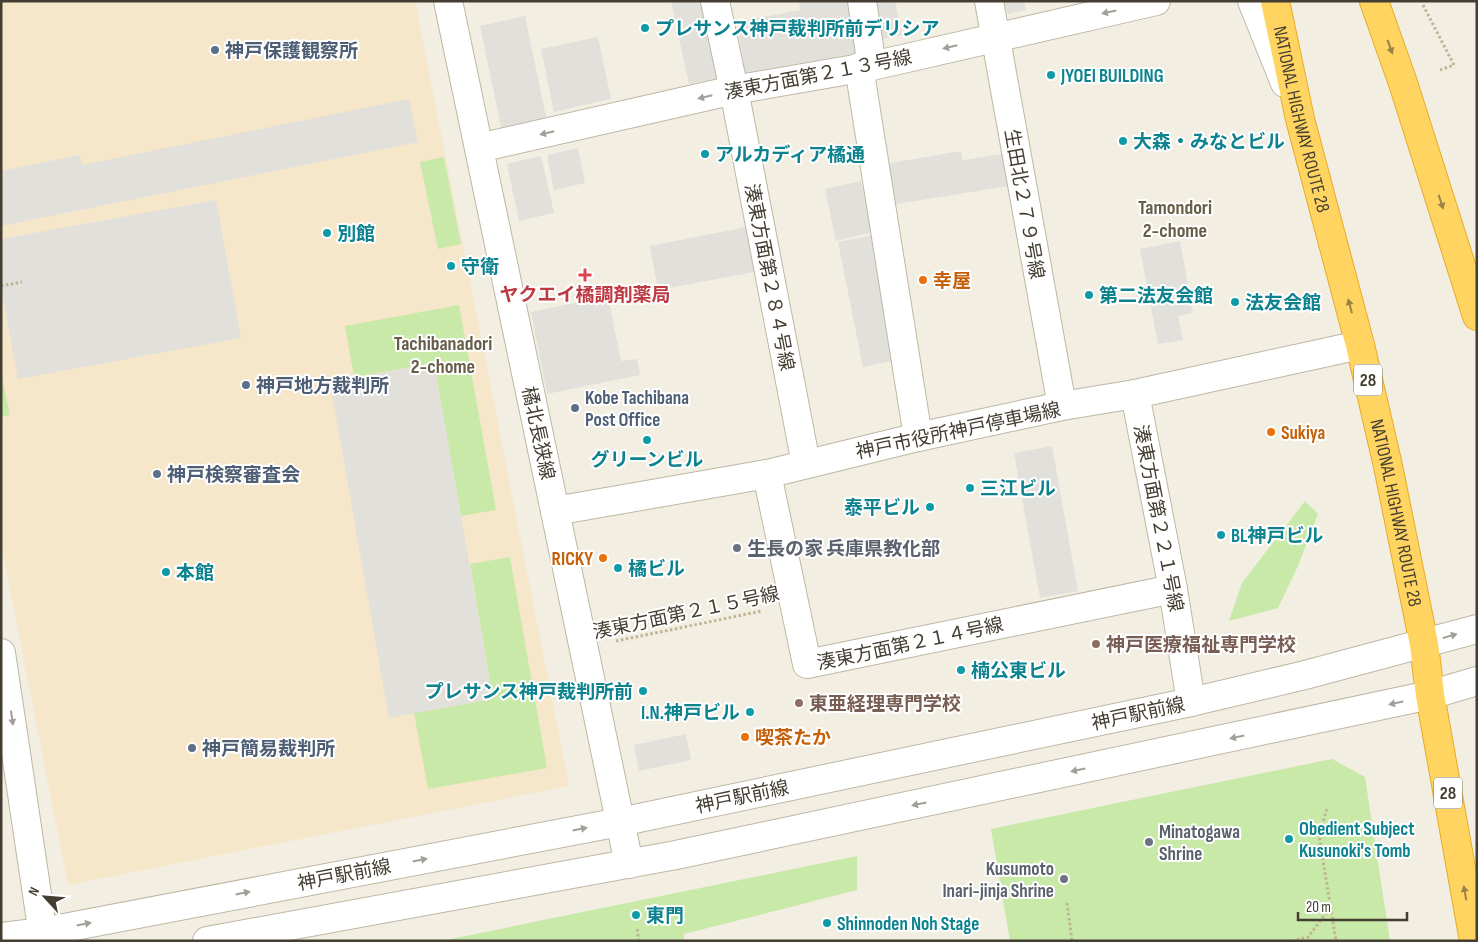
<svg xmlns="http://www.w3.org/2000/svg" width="1478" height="942" font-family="'Sofia Sans Condensed','Noto Sans JP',sans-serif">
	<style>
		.commercial { fill: #f6e7cb }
		.green { fill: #c8e9a8 }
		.parking { fill: #e2e0db }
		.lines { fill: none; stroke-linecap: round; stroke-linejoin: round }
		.minor-casing { stroke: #beb7a4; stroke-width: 30 }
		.highway-casing { stroke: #e5ac29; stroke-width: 30 }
		.path { stroke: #c0b495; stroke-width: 3; stroke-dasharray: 2.5 2.5; stroke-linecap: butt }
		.minor { stroke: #fff; stroke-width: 28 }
		.highway { stroke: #ffd460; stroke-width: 28 }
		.oneway { fill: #a29e98 }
		.oneway2 { fill: #988247 }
		.culture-dot { fill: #0f9aa8; stroke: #fff; stroke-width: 2 }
		.service-dot { fill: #5c6f8a; stroke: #fff; stroke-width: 2 }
		.health-dot { fill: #e0444e; stroke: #fff; stroke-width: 2 }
		.food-dot { fill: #e8710a; stroke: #fff; stroke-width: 2 }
		.worship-dot { fill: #6b7280; stroke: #fff; stroke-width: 2 }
		.education-dot { fill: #8d6e63; stroke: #fff; stroke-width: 2 }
		.labels { text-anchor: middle; stroke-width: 4; stroke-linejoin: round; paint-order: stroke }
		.shield { fill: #fff; stroke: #7c7870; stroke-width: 1 }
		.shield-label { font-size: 18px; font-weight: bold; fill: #443e32 }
		.culture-label { font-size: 19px; font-weight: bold; fill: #0d838f; stroke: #fff; text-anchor: start }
		.service-label { font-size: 19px; font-weight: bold; fill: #4e5e75; stroke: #fff; text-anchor: start }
		.street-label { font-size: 19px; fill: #443e32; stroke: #fff }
		.food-label { font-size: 19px; font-weight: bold; fill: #c56008; stroke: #fff; text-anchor: start }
		.health-label { font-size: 19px; font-weight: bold; fill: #be3a42; stroke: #fff }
		.worship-label { font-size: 19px; font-weight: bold; fill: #5b616d; stroke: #fff; text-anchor: start }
		.education-label { font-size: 19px; font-weight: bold; fill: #785e54; stroke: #fff; text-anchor: start }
		.neighbourhood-label { font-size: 20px; font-weight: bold; fill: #675d49; stroke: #fff }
	</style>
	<rect width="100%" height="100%" fill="#f2eee2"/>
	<path class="commercial" d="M1 1H415L569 786 68 885 1 543Z"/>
	<g class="green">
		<path d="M444 157 461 244 438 249 420 162Z"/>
		<path d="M459 305 496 510 461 516 434 363 354 377 345 326Z"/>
		<path d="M1 373 10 415 1 417Z"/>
		<path d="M1305 501 1318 514 1298 566 1278 608 1229 621 1242 583Z"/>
		<path d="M510 557 547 768 428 789 414 713 493 699 470 564Z"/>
		<path d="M1332 759 1365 777 1390 941H1010L991 829Z"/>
		<path d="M857 856V890L684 934V941H441Z"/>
	</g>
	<g class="parking">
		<path d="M671 1H705L722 77 689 84Z"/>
		<path d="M799 1H850L858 53 745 73 737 22 800 10Z"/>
		<path d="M874 1H895L902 35 882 39Z"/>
		<path d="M1004 1H1024L1026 10 1008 14Z"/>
		<path d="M525 16 547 122 502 131 480 26Z"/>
		<path d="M598 37 611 99 554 112 541 49Z"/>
		<path d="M409 99 418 142 1 226V171L80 155 82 165Z"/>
		<path d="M578 148 585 183 554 190 547 155Z"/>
		<path d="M961 151 963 160 1003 154 1008 186 891 205 885 164Z"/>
		<path d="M541 156 554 213 519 221 507 164Z"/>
		<path d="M861 181 872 232 836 241 825 189Z"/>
		<path d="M216 200 241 338 18 379 1 287V239Z"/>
		<path d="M751 226 760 271 658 290 650 246Z"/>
		<path d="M875 235 900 359 863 367 838 242Z"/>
		<path d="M1180 241 1193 313 1178 316 1183 340 1158 344 1140 249Z"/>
		<path d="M608 296 621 361 637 359 640 375 547 394 531 312Z"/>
		<path d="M434 363 493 699 389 718 330 382Z"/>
		<path d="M1052 446 1078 591 1040 598 1014 453Z"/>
		<path d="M686 734 691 760 639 771 634 745Z"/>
	</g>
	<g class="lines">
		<g class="minor-casing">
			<g id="minor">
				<path d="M448 1 629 864"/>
				<path d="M715 1 734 90 806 464"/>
				<path d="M862 1 872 66"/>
				<path d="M989 1 1062 406"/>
				<path d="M1252 1 1285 83"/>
				<path d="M859 67 918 437"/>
				<path d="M479 148 734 90 872 66 1156 1"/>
				<path d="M1135 394 1173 589 1191 702"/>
				<path d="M767 474 807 664 1173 589"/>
				<path d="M555 511 767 474 918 437 1062 406 1135 394 1360 345"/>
				<path d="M1 653 44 941"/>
				<path d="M1 937 43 932 620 822 1191 702 1305 675 1477 629"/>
				<path d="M207 941 676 855 1430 695 1477 681"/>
			</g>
		</g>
		<g class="highway-casing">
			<g id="highway">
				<path id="s1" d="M1275 1 1300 119 1360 345 1388 466 1424 644 1430 695 1474 941"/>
				<path d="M1374 1 1403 83 1477 316"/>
			</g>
		</g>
		<g class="path">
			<path d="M1423 5 1454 65 1440 70"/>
			<path d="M1 286 22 282"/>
			<path d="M616 641 762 611"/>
			<path d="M1327 809 1319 835 1336 941"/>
			<path d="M1312 835H1319"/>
			<path d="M1067 903 1072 941"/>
			<path d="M637 929 639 941"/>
			<path d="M1292 941 1308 937 1330 908"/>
		</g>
		<use href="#minor" class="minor"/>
		<use href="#highway" class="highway"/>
	</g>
	<defs><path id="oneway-solid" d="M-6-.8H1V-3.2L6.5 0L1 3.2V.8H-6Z" transform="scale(1.25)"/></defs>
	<g class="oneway">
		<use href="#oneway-solid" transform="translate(1109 12) rotate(168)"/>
		<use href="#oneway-solid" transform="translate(950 47) rotate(167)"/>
		<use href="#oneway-solid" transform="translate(705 97) rotate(167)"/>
		<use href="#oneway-solid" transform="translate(547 133) rotate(167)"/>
		<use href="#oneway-solid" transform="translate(1450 636) rotate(-16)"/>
		<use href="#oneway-solid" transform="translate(1396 703) rotate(168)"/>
		<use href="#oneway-solid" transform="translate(12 718) rotate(82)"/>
		<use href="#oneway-solid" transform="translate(1237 737) rotate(168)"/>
		<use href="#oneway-solid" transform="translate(1078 770) rotate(168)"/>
		<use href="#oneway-solid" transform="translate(919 804) rotate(168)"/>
		<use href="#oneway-solid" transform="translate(580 829) rotate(-11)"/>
		<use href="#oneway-solid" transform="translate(420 860) rotate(-11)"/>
		<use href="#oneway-solid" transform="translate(243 893) rotate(-11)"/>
		<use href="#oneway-solid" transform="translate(84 924) rotate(-11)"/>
	</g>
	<g class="oneway2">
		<use href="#oneway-solid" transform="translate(1390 47) rotate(70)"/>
		<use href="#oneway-solid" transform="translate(1441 202) rotate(72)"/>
		<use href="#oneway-solid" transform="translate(1350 306) rotate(-105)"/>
		<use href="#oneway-solid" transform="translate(1465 893) rotate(-100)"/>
	</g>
	<g class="culture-dot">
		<circle cx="645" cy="28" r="5"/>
		<circle cx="1051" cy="75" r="5"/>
		<circle cx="1123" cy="141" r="5"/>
		<circle cx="705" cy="154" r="5"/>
		<circle cx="327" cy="233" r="5"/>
		<circle cx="451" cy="266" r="5"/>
		<circle cx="1089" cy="295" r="5"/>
		<circle cx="1235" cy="302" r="5"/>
		<circle cx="647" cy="440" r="5"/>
		<circle cx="970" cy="488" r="5"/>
		<circle cx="930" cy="507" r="5"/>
		<circle cx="1221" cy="535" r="5"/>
		<circle cx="618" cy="568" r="5"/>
		<circle cx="166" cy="572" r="5"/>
		<circle cx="961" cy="670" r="5"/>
		<circle cx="643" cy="691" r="5"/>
		<circle cx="750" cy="712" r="5"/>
		<circle cx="1289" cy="839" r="5"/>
		<circle cx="636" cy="915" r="5"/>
		<circle cx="827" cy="923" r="5"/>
	</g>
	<g class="service-dot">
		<circle cx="215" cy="50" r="5"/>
		<circle cx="246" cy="385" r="5"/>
		<circle cx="575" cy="408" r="5"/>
		<circle cx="157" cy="474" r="5"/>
		<circle cx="192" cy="748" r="5"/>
	</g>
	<path class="health-dot" d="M582.5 267.5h5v5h5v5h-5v5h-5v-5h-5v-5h5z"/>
	<g class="food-dot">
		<circle cx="923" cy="280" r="5"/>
		<circle cx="1271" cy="432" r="5"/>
		<circle cx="603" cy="558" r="5"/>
		<circle cx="745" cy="737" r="5"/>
	</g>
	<g class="worship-dot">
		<circle cx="737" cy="548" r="5"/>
		<circle cx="1149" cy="842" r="5"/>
		<circle cx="1064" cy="879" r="5"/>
	</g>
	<g class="education-dot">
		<circle cx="1096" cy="644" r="5"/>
		<circle cx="799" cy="703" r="5"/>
	</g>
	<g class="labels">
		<g class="shield">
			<rect x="1354" y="364.5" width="28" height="31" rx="4"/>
			<rect x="1434" y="777.5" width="28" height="31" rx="4"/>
		</g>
		<g class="shield-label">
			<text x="1368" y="386">28</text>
			<text x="1448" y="799">28</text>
		</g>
		<g class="culture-label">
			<text x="655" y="35">プレサンス神戸裁判所前デリシア</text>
			<text x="1061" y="82">JYOEI BUILDING</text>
			<text x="1133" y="148">大森・みなとビル</text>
			<text x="715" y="161">アルカディア橘通</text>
			<text x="337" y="240">別館</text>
			<text x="461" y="273">守衛</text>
			<text x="1099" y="302">第二法友会館</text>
			<text x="1245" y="309">法友会館</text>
			<text x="647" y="466" text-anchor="middle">グリーンビル</text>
			<text x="980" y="495">三江ビル</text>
			<text x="920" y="514" text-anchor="end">泰平ビル</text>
			<text x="1231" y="542">BL神戸ビル</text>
			<text x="628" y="575">橘ビル</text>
			<text x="176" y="579">本館</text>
			<text x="971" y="677">楠公東ビル</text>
			<text x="633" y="698" text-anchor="end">プレサンス神戸裁判所前</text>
			<text x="740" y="719" text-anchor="end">I.N.神戸ビル</text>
			<text x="1299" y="835">Obedient Subject<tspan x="1299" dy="22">Kusunoki's Tomb</tspan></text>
			<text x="646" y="922">東門</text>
			<text x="837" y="930">Shinnoden Noh Stage</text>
		</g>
		<g class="service-label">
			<text x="225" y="57">神戸保護観察所</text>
			<text x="256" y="392">神戸地方裁判所</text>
			<text x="585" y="404">Kobe Tachibana<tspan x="585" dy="22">Post Office</tspan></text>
			<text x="167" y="481">神戸検察審査会</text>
			<text x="202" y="755">神戸簡易裁判所</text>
		</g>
		<g class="street-label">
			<text transform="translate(818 74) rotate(-11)" y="7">湊東方面第２１３号線</text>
			<text dy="7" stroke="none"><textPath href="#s1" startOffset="121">NATIONAL HIGHWAY ROUTE 28</textPath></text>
			<text transform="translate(1025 204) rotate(80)" y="7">生田北２７９号線</text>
			<text transform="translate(770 277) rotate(79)" y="7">湊東方面第２８４号線</text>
			<text transform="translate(958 430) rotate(-12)" y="7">神戸市役所神戸停車場線</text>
			<text transform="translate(539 433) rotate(78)" y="7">橘北長狭線</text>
			<text dy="7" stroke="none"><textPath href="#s1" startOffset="526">NATIONAL HIGHWAY ROUTE 28</textPath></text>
			<text transform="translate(1159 518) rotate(79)" y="7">湊東方面第２２１号線</text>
			<text transform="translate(686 612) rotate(-12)" y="7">湊東方面第２１５号線</text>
			<text transform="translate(910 643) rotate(-12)" y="7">湊東方面第２１４号線</text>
			<text transform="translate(1138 713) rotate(-12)" y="7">神戸駅前線</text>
			<text transform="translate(742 796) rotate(-12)" y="7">神戸駅前線</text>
			<text transform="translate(344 874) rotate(-11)" y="7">神戸駅前線</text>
		</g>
		<g class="food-label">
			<text x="933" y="287">幸屋</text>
			<text x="1281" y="439">Sukiya</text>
			<text x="593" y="565" text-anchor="end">RICKY</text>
			<text x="755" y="744">喫茶たか</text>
		</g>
		<g class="health-label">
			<text x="585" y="301">ヤクエイ橘調剤薬局</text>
		</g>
		<g class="worship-label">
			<text x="747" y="555">生長の家 兵庫県教化部</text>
			<text x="1159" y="838">Minatogawa<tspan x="1159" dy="22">Shrine</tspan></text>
			<text x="1054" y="875" text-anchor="end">Kusumoto<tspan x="1054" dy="22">Inari-jinja Shrine</tspan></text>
		</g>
		<g class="education-label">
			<text x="1106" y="651">神戸医療福祉専門学校</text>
			<text x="809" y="710">東亜経理専門学校</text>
		</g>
		<g class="neighbourhood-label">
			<text x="1175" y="214">Tamondori<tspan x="1175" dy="23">2-chome</tspan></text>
			<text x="443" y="350">Tachibanadori<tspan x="443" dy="23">2-chome</tspan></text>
		</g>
	</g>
	<rect width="1478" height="942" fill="none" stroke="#443e32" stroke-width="5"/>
	<g transform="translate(45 897) rotate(296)" stroke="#ffffff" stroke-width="4" paint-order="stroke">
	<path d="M0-4L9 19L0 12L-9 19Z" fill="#443e32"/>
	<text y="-8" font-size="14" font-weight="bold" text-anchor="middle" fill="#443e32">N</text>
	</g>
	<path d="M1298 912v8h109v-8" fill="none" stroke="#443e32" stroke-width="2.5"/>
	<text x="1306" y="912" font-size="15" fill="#443e32" stroke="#ffffff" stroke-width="4" paint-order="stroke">20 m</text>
</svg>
